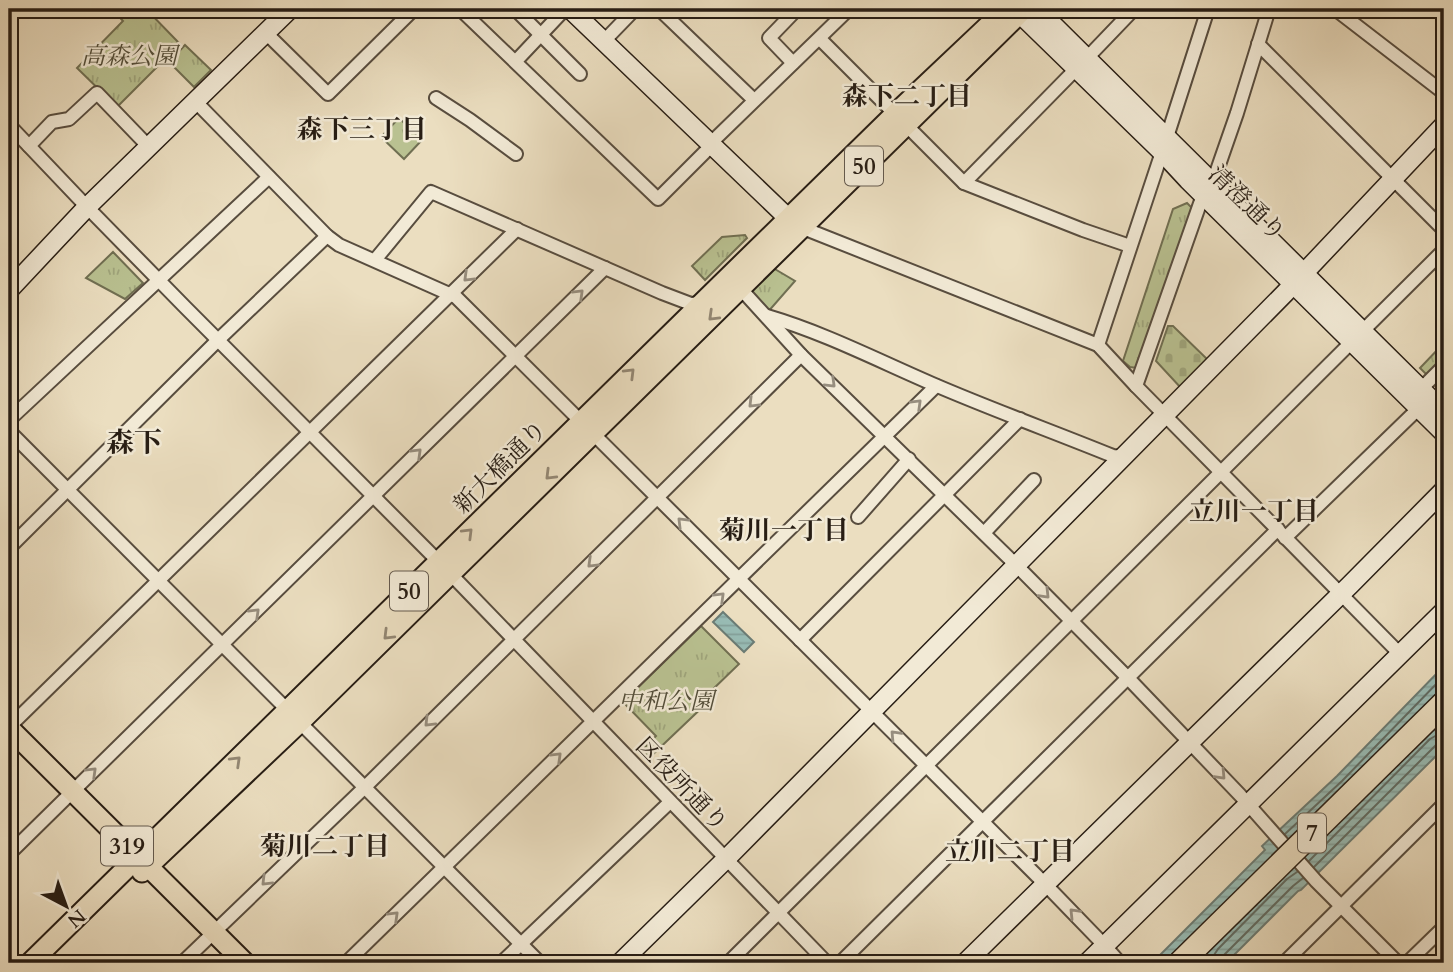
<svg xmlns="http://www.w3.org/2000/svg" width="1453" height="972" font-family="Cardo,'Noto Serif JP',serif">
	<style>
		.grass { fill: url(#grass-tufts); stroke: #706f52; stroke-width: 2 }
		.cemetery { fill: url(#cemetery-stones); stroke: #706f52; stroke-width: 2 }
		.water { fill: url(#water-rules); stroke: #6b7c75; stroke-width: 2 }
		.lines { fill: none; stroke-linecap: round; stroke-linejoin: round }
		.shore { stroke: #606c64; stroke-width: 2 }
		.street-casing { stroke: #584d3f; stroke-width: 16 }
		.secondary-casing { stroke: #271d14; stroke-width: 21 }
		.primary-casing { stroke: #271d14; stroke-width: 23 }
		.street { stroke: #f2ead6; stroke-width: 12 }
		.secondary { stroke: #f2ead6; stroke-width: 18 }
		.primary { stroke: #ebdec0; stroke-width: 19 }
		.highway-bridge-casing { stroke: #271d14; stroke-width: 26; stroke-linecap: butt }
		.highway-bridge { stroke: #ebdec0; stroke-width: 23 }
		.oneway { stroke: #978e7f }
		.oneway2 { stroke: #938773 }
		.labels { text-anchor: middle; stroke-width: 5; stroke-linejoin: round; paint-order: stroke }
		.shield { fill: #f2ead6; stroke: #645a4e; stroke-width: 2 }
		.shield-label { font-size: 23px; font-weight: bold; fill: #271d14 }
		.park-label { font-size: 24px; font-style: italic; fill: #534e3a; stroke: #f2ead6 }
		.street-label { font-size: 24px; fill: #271d14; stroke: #f2ead6 }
		.neighbourhood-label { font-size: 26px; font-weight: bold; fill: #271d14; stroke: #f2ead6 }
		.quarter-label { font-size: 28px; font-weight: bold; fill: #271d14; stroke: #f2ead6 }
	</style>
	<defs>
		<pattern id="grass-tufts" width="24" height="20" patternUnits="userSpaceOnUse" patternTransform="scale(1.75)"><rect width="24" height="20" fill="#b9c191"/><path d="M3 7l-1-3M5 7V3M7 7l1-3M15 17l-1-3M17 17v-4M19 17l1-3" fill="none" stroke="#9fa57c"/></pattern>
		<pattern id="cemetery-stones" width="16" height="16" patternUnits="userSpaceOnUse" patternTransform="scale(1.75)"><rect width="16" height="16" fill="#b9c191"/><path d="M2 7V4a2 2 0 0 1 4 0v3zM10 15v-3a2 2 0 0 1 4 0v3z" fill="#9fa57c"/></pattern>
		<pattern id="water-rules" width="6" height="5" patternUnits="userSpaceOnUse" patternTransform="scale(1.75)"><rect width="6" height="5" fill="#98bcb5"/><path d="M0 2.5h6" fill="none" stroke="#83a19b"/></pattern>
	</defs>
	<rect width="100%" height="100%" fill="#ebdec0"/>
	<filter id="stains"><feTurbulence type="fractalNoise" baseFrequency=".00286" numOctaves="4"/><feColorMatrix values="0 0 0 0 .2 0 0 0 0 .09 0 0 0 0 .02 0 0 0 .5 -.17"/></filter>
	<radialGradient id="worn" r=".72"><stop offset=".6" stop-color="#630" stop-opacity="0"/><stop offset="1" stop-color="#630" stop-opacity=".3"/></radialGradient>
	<g class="grass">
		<path d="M112 9H146L180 44 117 107 77 68 123 21Z"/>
		<path d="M185 45 211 70 194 87 169 62Z"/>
		<path d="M399 118 422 140 404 159 381 137Z"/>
		<path d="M1187 203 1192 208 1137 368 1130 367 1123 361 1173 209Z"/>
		<path d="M745 235 747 238 705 280 692 266 722 237Z"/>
		<path d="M113 252 143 283 125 299 86 278Z"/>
		<path d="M768 265 795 281 767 313 744 289Z"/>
		<path d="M1442 345 1444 347V358L1428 376 1420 368Z"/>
		<path d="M701 626 739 664 707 695 710 700 649 758 642 750 656 736 623 702Z"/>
	</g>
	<path class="cemetery" d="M1168 326H1173L1208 360 1181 388 1156 361Z"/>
	<g class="water">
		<path d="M723 612 754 642 744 652 713 622Z"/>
		<path d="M1444 666V748L1301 890 1298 891 1226 963H1152L1265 850 1262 846 1337 776Z"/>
	</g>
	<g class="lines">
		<g class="shore">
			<path d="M1285 834 1342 781 1444 676"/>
			<path d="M1309 861 1430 739 1437 735 1444 734"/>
			<path d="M1314 867 1436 745 1444 743"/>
			<path d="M1213 963 1214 955 1218 949 1287 879 1297 872"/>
			<path d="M1222 963 1224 955 1293 886 1303 878"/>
		</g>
		<g class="street-casing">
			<g id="street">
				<path d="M460 9 658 199 706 151 716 138 849 9"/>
				<path d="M515 9 580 74"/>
				<path d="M659 9 754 100"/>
				<path d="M1335 9 1444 93"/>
				<path d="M266 33 328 94 414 9"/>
				<path d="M820 39 895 114"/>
				<path d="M604 41 635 9"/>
				<path d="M1258 44 1444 230"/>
				<path d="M1087 58 1134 9"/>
				<path d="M516 61 565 9"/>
				<path d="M793 63 769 38 797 9"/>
				<path d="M436 98 470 120 516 154"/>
				<path d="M195 101 327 236 339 245 456 297 1045 884 1105 946 1120 963"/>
				<path d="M905 124 964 183 1083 230 1130 246"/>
				<path d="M9 125 87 207 185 307 439 562 827 963"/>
				<path d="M1167 137 1208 9"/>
				<path d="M29 146 52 122 69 119 97 93 149 147"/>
				<path d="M1213 182 1237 113 1269 9"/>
				<path d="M964 183 1076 69"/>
				<path d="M803 228 1098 345 1136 386 1400 654"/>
				<path d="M375 260 431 192 662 293 691 304 702 303"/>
				<path d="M741 289 801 355 1016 565 1128 678 1240 795 1316 881 1398 963"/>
				<path d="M767 316C825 333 879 361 935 385 993 410 1054 432 1113 456L1122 457"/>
				<path d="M1098 345 1162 152"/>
				<path d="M1136 386 1203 195"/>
				<path d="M1421 389 1444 366"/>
				<path d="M9 420 269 177"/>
				<path d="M9 431 540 963"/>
				<path d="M858 517 909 459"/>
				<path d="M984 533 1034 480"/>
				<path d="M1285 538 1420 407"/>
				<path d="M9 548 218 340 327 236"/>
				<path d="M800 640 1020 419"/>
				<path d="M9 727 517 229"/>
				<path d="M9 854 605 268"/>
				<path d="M182 963 365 787 801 355"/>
				<path d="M346 963 936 386"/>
				<path d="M501 963 670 802"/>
				<path d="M728 963 1444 250"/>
				<path d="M840 963 1278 529"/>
				<path d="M1284 963 1444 804"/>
				<path d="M1407 963 1444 927"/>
			</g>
		</g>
		<g class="secondary-casing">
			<g id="secondary">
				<path d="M570 9 789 219 798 226"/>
				<path d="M1015 9 1162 152 1188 180 1444 433"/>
				<path d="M1037 9 1444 412"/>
				<path d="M9 290 87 207 290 9"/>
				<path d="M620 963 726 859 1285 293 1444 125"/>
				<path d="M965 963 1350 585 1444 490"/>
				<path d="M1087 963 1444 611"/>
			</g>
		</g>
		<g class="primary-casing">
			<g id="primary">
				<path d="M9 728 245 963"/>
				<path d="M142 872 300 722 1024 9"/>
				<path d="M30 963 702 303 895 114 1006 9"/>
			</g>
		</g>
		<use href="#street" class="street"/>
		<use href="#secondary" class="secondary"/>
		<use href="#primary" class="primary"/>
		<g class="highway-bridge-casing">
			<path id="highway-bridge" d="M1180 963 1444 703"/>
		</g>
		<use href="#highway-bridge" class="highway-bridge"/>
	</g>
	<defs><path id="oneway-chevron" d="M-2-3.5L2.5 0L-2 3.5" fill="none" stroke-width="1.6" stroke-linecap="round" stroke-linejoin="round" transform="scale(1.75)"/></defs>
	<g class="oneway">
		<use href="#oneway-chevron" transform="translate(468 277) rotate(136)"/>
		<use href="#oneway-chevron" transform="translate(579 294) rotate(-44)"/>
		<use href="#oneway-chevron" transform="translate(831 383) rotate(44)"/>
		<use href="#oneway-chevron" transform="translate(753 403) rotate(135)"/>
		<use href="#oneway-chevron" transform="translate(917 404) rotate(-44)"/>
		<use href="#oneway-chevron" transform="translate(417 453) rotate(-44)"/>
		<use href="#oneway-chevron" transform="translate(682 522) rotate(-135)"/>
		<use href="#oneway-chevron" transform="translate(592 563) rotate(136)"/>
		<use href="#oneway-chevron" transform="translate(1045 594) rotate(46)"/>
		<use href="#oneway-chevron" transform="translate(720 597) rotate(-44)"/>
		<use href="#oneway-chevron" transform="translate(255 613) rotate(-44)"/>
		<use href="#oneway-chevron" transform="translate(429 722) rotate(135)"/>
		<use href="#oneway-chevron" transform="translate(895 735) rotate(-133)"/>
		<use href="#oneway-chevron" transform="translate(557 757) rotate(-44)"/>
		<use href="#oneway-chevron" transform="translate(92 772) rotate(-44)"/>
		<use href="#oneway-chevron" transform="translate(1221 775) rotate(47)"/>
		<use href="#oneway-chevron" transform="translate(266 881) rotate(135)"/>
		<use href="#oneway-chevron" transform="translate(1074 913) rotate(-134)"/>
		<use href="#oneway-chevron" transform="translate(394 916) rotate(-44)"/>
	</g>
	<g class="oneway2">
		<use href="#oneway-chevron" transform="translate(713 316) rotate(136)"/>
		<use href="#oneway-chevron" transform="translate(630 373) rotate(-45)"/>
		<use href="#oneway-chevron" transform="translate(550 475) rotate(135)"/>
		<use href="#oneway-chevron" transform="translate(468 533) rotate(-45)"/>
		<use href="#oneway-chevron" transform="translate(388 635) rotate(135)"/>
		<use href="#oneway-chevron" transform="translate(236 761) rotate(-44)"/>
	</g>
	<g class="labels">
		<g class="shield">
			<rect x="845" y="146.5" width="38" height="39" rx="5"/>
			<rect x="390" y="571.5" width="38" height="39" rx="5"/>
			<rect x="1298" y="813.5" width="28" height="39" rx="5"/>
			<rect x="101" y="826.5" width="52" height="39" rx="5"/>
		</g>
		<g class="shield-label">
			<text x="864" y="174">50</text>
			<text x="409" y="599">50</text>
			<text x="1312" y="841">7</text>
			<text x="127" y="854">319</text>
		</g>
		<g class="park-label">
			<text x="129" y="64">高森公園</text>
			<text x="666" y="709">中和公園</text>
		</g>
		<g class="street-label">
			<text transform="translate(1247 203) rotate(44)" y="8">清澄通り</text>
			<text transform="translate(500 467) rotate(-45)" y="8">新大橋通り</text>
			<text transform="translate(682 784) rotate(46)" y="8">区役所通り</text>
		</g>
		<g class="neighbourhood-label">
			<text x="907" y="105">森下二丁目</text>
			<text x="362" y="138">森下三丁目</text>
			<text x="1254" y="520">立川一丁目</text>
			<text x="784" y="539">菊川一丁目</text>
			<text x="325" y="855">菊川二丁目</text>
			<text x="1010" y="860">立川二丁目</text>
		</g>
		<g class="quarter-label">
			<text x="134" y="452">森下</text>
		</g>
	</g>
	<rect width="1453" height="972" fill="none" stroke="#ebdec0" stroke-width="35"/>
	<rect x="10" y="10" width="1432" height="951" fill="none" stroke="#271d14" stroke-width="3.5"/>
	<rect x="18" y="18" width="1418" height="937" fill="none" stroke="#271d14" stroke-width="2"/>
	<g transform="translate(66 906) rotate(139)" stroke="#f2ead6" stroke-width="5" paint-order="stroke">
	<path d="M0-5L12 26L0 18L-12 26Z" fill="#271d14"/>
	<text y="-10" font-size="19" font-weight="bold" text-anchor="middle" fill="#271d14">N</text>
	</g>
	<rect width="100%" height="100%" filter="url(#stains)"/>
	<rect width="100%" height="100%" fill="url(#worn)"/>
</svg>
